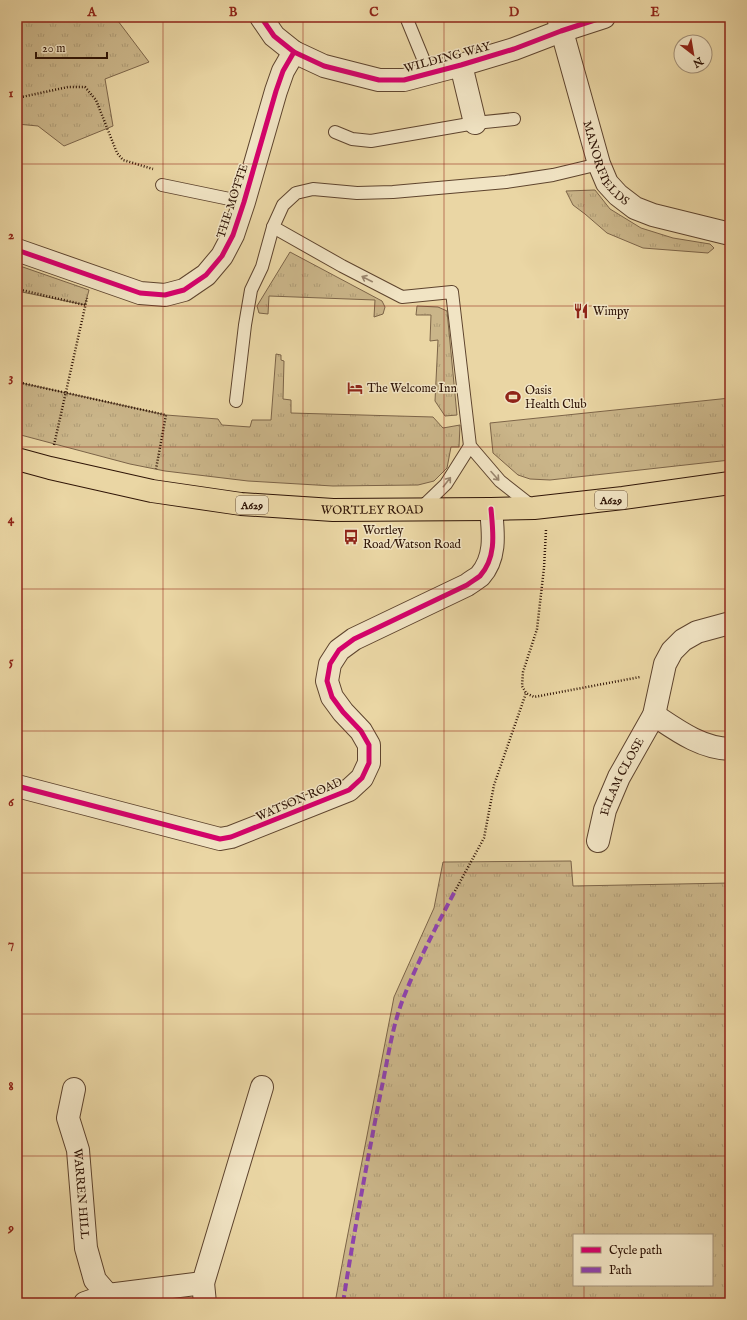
<svg xmlns="http://www.w3.org/2000/svg" width="747" height="1320" font-family="'IM FELL English',serif">
	<style>
		.grass { fill: url(#grass-tufts); stroke: #7c6448; fill-rule: evenodd }
		.lines { fill: none; stroke-linecap: round; stroke-linejoin: round }
		.lane-casing { stroke: #5e442e; stroke-width: 14 }
		.street-casing { stroke: #5e442e; stroke-width: 24 }
		.primary-casing { stroke: #2f1406; stroke-width: 24 }
		.path { stroke: #2f1406; stroke-width: 2.5; stroke-dasharray: 1 2; stroke-linecap: butt }
		.lane { stroke: #f1e4c4; stroke-width: 12 }
		.street { stroke: #f1e4c4; stroke-width: 22 }
		.primary { stroke: #ead6a4; stroke-width: 22 }
		.quiet { stroke: #8e44ad; stroke-width: 4; stroke-dasharray: 8 4; stroke-linecap: butt }
		.cycleway-casing { stroke: #f1e4c4; stroke-width: 8 }
		.cycleway { stroke: #d6006c; stroke-width: 5 }
		.oneway { stroke: #9a866e }
		.grid { fill: none; stroke: #8f2418; stroke-width: 1; stroke-opacity: 0.55 }
		.labels { text-anchor: middle; stroke-width: 3; stroke-linejoin: round; paint-order: stroke }
		.shield { fill: #f1e4c4; stroke: #69523f; stroke-width: 1 }
		.shield-label { font-size: 11px; font-weight: bold; fill: #2f1406 }
		.street-label { font-size: 12px; fill: #2f1406; stroke: #f1e4c4 }
		.poi-label { font-size: 12px; fill: #2f1406; stroke: #f1e4c4; text-anchor: start }
		.neatline { fill: none; stroke: #8f2418; stroke-width: 1.5 }
		.grid-label { font-size: 13px; text-anchor: middle; font-weight: bold; fill: #8f2418 }
	</style>
	<defs>
		<pattern id="grass-tufts" width="24" height="20" patternUnits="userSpaceOnUse"><rect width="24" height="20" fill="#cab589"/><path d="M3 7l-1-3M5 7V3M7 7l1-3M15 17l-1-3M17 17v-4M19 17l1-3" fill="none" stroke="#ae9b75"/></pattern>
	</defs>
	<rect width="100%" height="100%" fill="#ead6a4"/>
	<filter id="stains"><feTurbulence type="fractalNoise" baseFrequency=".005" numOctaves="4"/><feColorMatrix values="0 0 0 0 .2 0 0 0 0 .09 0 0 0 0 .02 0 0 0 .5 -.17"/></filter>
	<radialGradient id="worn" r=".72"><stop offset=".6" stop-color="#630" stop-opacity="0"/><stop offset="1" stop-color="#630" stop-opacity=".3"/></radialGradient>
	<g class="grass">
		<path d="M17 17H115L149 62 105 79 113 126 64 146 38 126 17 124Z"/>
		<path d="M595 190 610 209 641 228 673 238 710 244 714 248 708 253 643 248 607 233 585 214 573 205 566 191Z"/>
		<path d="M290 252 382 301 385 307 383 314 374 317 375 300 269 296 268 314 259 313 257 306Z"/>
		<path d="M17 265 89 290 85 305 17 291Z"/>
		<path d="M417 306 438 307 447 311 457 415 445 416 435 401 438 340 430 341 431 315H416Z"/>
		<path d="M276 354 281 355V360L284 361 283 399 291 400V413L433 417 443 428 460 425 459 447H451L447 468 434 481 418 485 333 486 248 481 165 471 130 464 17 434V382L166 415 218 419 222 425 250 427 252 420H271Z"/>
		<path d="M730 398V460L550 480 530 479 518 475 493 453 490 423Z"/>
		<path d="M571 861 573 886 730 883V1303H335L344 1254 394 997 434 908 443 862ZM574 1235H712V1285H574Z"/>
	</g>
	<g class="lines">
		<g class="lane-casing">
			<g id="lane">
				<path d="M406 17 429 73"/>
				<path d="M335 132 352 139 371 141 475 123 514 119"/>
				<path d="M162 185 244 202"/>
				<path d="M273 227 342 266 402 297 452 292 470 446 500 481 533 507"/>
				<path d="M236 401 245 325 251 290 262 267 273 227 283 205 296 193 313 189 357 193 393 192 506 182 553 175 599 164"/>
				<path d="M420 509 446 484 470 446"/>
			</g>
		</g>
		<g class="street-casing">
			<g id="street">
				<path d="M261 17 274 36 294 52 324 66 379 80H404L461 65 514 49 561 31 604 17"/>
				<path id="s1" d="M558 17 599 164 607 183 618 195 635 208 653 215 730 234"/>
				<path d="M461 65 475 123"/>
				<path d="M17 250 140 293 165 295 184 290 206 275 222 256 233 235 244 202 276 91 283 71 294 52"/>
				<path d="M654 715C678 731 701 748 730 749"/>
				<path d="M17 786 220 839 231 837 349 790 362 778 369 763V745L361 731 343 712 332 697 327 681 330 664 339 650 354 639 467 585C471 582 476 579 480 576 497 557 493 532 491 509"/>
				<path id="s2" d="M598 841 605 810 619 777 654 715 665 664 672 651 683 640 697 632 730 623"/>
				<path id="s3" d="M74 1089 68 1118 78 1150 86 1248 95 1280 108 1295"/>
				<path d="M203 1283 205 1303"/>
				<path d="M85 1303 108 1295 203 1283 262 1087"/>
			</g>
		</g>
		<g class="primary-casing">
			<g id="primary">
				<path id="s4" d="M17 459 50 468 152 491 241 504 333 510 491 509 534 508 623 498 730 483"/>
			</g>
		</g>
		<g class="path">
			<path d="M17 98 68 87H85L96 100 117 153 123 160 153 169"/>
			<path d="M17 289 85 305"/>
			<path d="M17 382 166 415 156 469"/>
			<path d="M54 445 87 298"/>
			<path d="M546 530 544 568 537 629 523 672 522 686 526 693 534 697 640 677"/>
			<path d="M455 891 484 838 494 785 526 693"/>
		</g>
		<use href="#lane" class="lane"/>
		<use href="#street" class="street"/>
		<use href="#primary" class="primary"/>
		<path class="quiet" d="M343 1303C354 1232 367 1162 381 1091 388 1059 392 1025 405 994 419 959 437 925 455 891"/>
		<g class="cycleway-casing">
			<g id="cycleway">
				<path d="M261 17 274 36 294 52 324 66 379 80H404L461 65 514 49 561 31 604 17"/>
				<path d="M17 250 140 293 165 295 184 290 206 275 222 256 233 235 244 202 276 91 283 71 294 52"/>
				<path d="M17 786 220 839 231 837 349 790 362 778 369 763V745L361 731 343 712 332 697 327 681 330 664 339 650 354 639 467 585C471 582 476 579 480 576 497 557 493 532 491 509"/>
			</g>
		</g>
		<use href="#cycleway" class="cycleway"/>
	</g>
	<defs><path id="oneway-shaft" d="M-6 0H5M1.5-3L5.5 0L1.5 3" fill="none" stroke-width="1.6" stroke-linecap="round" stroke-linejoin="round"/></defs>
	<g class="oneway">
		<use href="#oneway-shaft" transform="translate(367 279) rotate(-153)"/>
		<use href="#oneway-shaft" transform="translate(495 476) rotate(48)"/>
		<use href="#oneway-shaft" transform="translate(447 482) rotate(-52)"/>
	</g>
	<path class="grid" d="M163 17V1303M303 17V1303M444 17V1303M584 17V1235M17 164H730M17 306H730M17 447H730M17 589H730M17 731H730M17 873H730M17 1014H730M17 1156H730M584 1285V1303"/>
	<defs>
		<g id="restaurant-bare" transform="scale(1.2)"><path d="M-5-6h1v4h1v-4h1v4h1v-4h1v5L-1.5 .5V6h-2V.5L-5-1ZM5-6V6H3V1.5H1.5Q1.5-4 5-6Z" fill="#8f2418" stroke="#f1e4c4" stroke-width="2.5" paint-order="stroke"/></g>
		<g id="hotel-bare" transform="scale(1.2)"><path d="M-6-4.5h1.5V1H6V5H4.5V3h-9V5H-6ZM-4 0a1.8 1.8 0 1 1 3.6 0ZM.5 0V-2.5h3Q6-2.5 6 0Z" fill="#8f2418" stroke="#f1e4c4" stroke-width="2.5" paint-order="stroke"/></g>
		<g id="stadium-bare" transform="scale(1.2)"><path d="M0-5a6.5 5 0 1 0 0 10a6.5 5 0 1 0 0-10ZM-3.5-1.8h7v3.6h-7Z" fill="#8f2418" stroke="#f1e4c4" stroke-width="2.5" paint-order="stroke"/></g>
		<g id="bus-bare" transform="scale(1.2)"><path d="M-5-6H5V4H4V6H2V4H-2V6H-4V4H-5ZM-3.5-4V0h7V-4ZM-3.5 1.2v1.5H-2V1.2ZM2 1.2v1.5H3.5V1.2Z" fill="#8f2418" stroke="#f1e4c4" stroke-width="2.5" paint-order="stroke"/></g>
	</defs>
	<g fill-rule="evenodd">
		<use href="#restaurant-bare" x="581" y="311"/>
		<use href="#hotel-bare" x="355" y="388"/>
		<use href="#stadium-bare" x="513" y="397"/>
		<use href="#bus-bare" x="351" y="537"/>
	</g>
	<g class="labels">
		<g class="shield">
			<rect x="595" y="491" width="32" height="18" rx="3"/>
			<rect x="236" y="496" width="32" height="18" rx="3"/>
		</g>
		<g class="shield-label">
			<text x="611" y="504">A629</text>
			<text x="252" y="509">A629</text>
		</g>
		<g class="street-label">
			<text transform="translate(447 57) rotate(-15)" y="4">WILDING WAY</text>
			<text dy="4" stroke="none"><textPath href="#s1" startOffset="155">MANORFIELDS</textPath></text>
			<text transform="translate(232 201) rotate(-72)" y="4">THE MOTTE</text>
			<text dy="4" stroke="none"><textPath href="#s4" startOffset="360">WORTLEY ROAD</textPath></text>
			<text dy="4" stroke="none"><textPath href="#s2" startOffset="69">EILAM CLOSE</textPath></text>
			<text transform="translate(299 799) rotate(-23)" y="4">WATSON ROAD</text>
			<text dy="4" stroke="none"><textPath href="#s3" startOffset="107">WARREN HILL</textPath></text>
		</g>
		<g class="poi-label">
			<text x="593" y="315">Wimpy</text>
			<text x="367" y="392">The Welcome Inn</text>
			<text x="525" y="394">Oasis<tspan x="525" dy="14">Health Club</tspan></text>
			<text x="363" y="534">Wortley<tspan x="363" dy="14">Road/Watson Road</tspan></text>
		</g>
	</g>
	<rect width="747" height="1320" fill="none" stroke="#ead6a4" stroke-width="44"/>
	<rect x="573" y="1234" width="140" height="52" fill="#f1e4c4" stroke="#a39178"/>
	<rect x="581" y="1247" width="20" height="6" fill="#d6006c" stroke="#a39178"/>
	<text x="609" y="1254" font-size="12" fill="#2f1406">Cycle path</text>
	<rect x="581" y="1267" width="20" height="6" fill="#8e44ad" stroke="#a39178"/>
	<text x="609" y="1274" font-size="12" fill="#2f1406">Path</text>
	<g transform="translate(693 54) rotate(149)"><circle r="19" fill="#f1e4c4" stroke="#a39178"/>
	<path d="M0-3L7 15L0 10L-7 15Z" fill="#8f2418"/>
	<text y="-6" font-size="11" font-weight="bold" text-anchor="middle" fill="#2f1406">N</text>
	</g>
	<path d="M36 52v6h71v-6" fill="none" stroke="#2f1406" stroke-width="2"/>
	<text x="42" y="52" font-size="12" fill="#2f1406" stroke="#f1e4c4" stroke-width="3" paint-order="stroke">20 m</text>
	<rect x="22" y="22" width="703" height="1276" class="neatline"/>
	<g class="grid-label">
		<text x="92" y="16">A</text>
		<text x="233" y="16">B</text>
		<text x="374" y="16">C</text>
		<text x="514" y="16">D</text>
		<text x="655" y="16">E</text>
		<text x="11" y="97">1</text>
		<text x="11" y="239">2</text>
		<text x="11" y="381">3</text>
		<text x="11" y="523">4</text>
		<text x="11" y="665">5</text>
		<text x="11" y="806">6</text>
		<text x="11" y="948">7</text>
		<text x="11" y="1090">8</text>
		<text x="11" y="1232">9</text>
	</g>
	<rect width="100%" height="100%" filter="url(#stains)"/>
	<rect width="100%" height="100%" fill="url(#worn)"/>
</svg>
